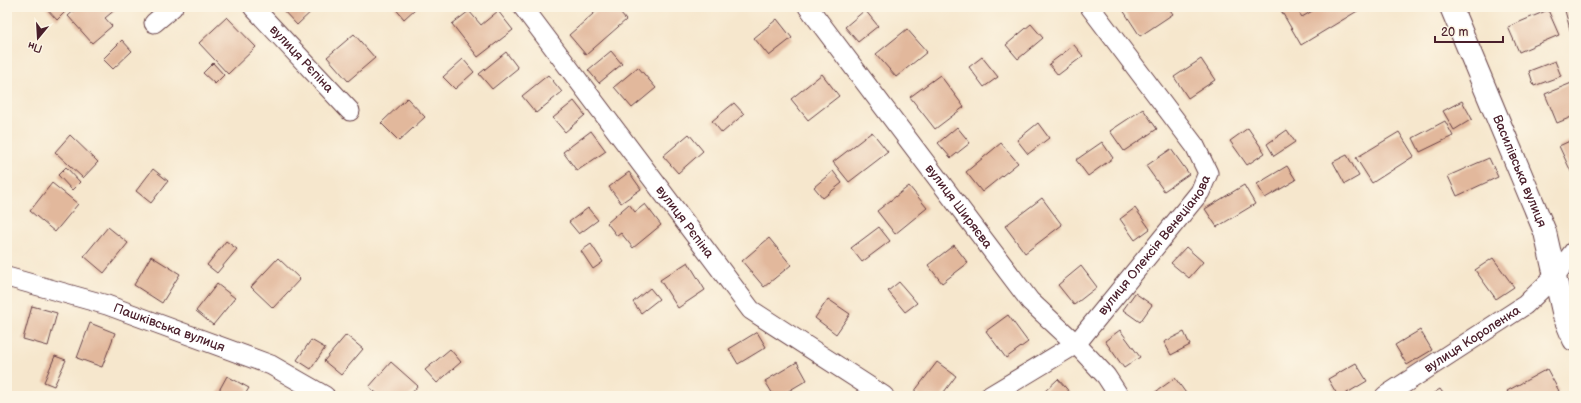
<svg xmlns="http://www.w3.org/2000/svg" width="1581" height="403" font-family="'Balsamiq Sans',sans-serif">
<rect width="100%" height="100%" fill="#fcf5e5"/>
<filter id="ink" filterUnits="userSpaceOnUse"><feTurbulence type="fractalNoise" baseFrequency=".025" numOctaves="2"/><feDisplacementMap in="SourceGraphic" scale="8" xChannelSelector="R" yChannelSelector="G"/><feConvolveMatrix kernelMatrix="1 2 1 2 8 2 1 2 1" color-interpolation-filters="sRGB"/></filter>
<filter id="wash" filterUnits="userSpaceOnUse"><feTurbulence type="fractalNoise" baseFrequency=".012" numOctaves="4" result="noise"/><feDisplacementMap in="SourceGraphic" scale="16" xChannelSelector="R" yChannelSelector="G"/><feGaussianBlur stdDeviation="0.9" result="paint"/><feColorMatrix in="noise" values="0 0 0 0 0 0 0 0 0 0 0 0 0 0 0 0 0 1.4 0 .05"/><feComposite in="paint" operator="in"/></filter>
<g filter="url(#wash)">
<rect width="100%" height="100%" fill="#f6e7cd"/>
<g id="blocks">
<g fill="#e2b89c">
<path d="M45,7h21l2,2 -11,11z"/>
<path d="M78,7h37l1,2 -11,9 7,8 -20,17 -24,-27z"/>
<path d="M280,7h36l-19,18z"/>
<path d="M394,7h20l1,2 -11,10z"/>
<path d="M601,7h14l11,13 -40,35 -17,-20z"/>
<path d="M1121,7h47l5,7 -33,22z"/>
<path d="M1279,7h16l7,10 17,-10h45l-63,38z"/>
<path d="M1564,7h10v25l-3,1z"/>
<path d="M865,10l13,16 -20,16 -13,-15z"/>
<path d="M1548,10l11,25 -40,17 -11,-25z"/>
<path d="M469,11l12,14 17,-14 15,19 -35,27 -26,-33z"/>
<path d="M227,17l29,30 -28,27 -29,-31z"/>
<path d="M777,19l15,19 -23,18 -15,-18z"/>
<path d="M1031,24l12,14 -25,21 -12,-14z"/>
<path d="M907,29l20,23 -31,25 -20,-23z"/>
<path d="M354,34l21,24 -27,23 -21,-24z"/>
<path d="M122,40l10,11 -19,18 -10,-10z"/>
<path d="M1074,45l9,11 -25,19 -9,-11z"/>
<path d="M611,51l11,13 -23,19 -11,-13z"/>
<path d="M506,52l12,16 -26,21 -13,-15z"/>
<path d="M982,57l16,20 -14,10 -15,-20z"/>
<path d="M463,59l11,13 -19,17 -12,-12z"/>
<path d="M1201,59l14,21 -27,18 -14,-21z"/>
<path d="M1555,61l6,15 -27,10 -5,-15z"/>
<path d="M213,63l11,12 -9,9 -12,-11z"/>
<path d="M638,67l18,21 -24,20 -18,-21z"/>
<path d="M822,74l17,22 -31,24 -17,-21z"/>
<path d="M548,75l14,17 -26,21 -14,-17z"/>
<path d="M940,75l24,32 -29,22 -25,-32z"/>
<path d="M1574,82v34l-17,7 -12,-29z"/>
<path d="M407,98l18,19 -26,24 -18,-18z"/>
<path d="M574,101l11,14 -20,17 -12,-14z"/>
<path d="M1462,101l10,18 -18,11 -11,-19z"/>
<path d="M734,103l10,11 -22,19 -10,-12z"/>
<path d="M1143,109l14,20 -33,22 -14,-20z"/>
<path d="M1445,121l8,15 -33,16 -7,-14z"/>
<path d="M1038,123l11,15 -21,16 -11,-14z"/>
<path d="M957,127l13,16 -19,15 -13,-15z"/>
<path d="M1248,128l17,25 -18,12 -17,-24z"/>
<path d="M1287,130l8,12 -21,14 -7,-12z"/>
<path d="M591,131l15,20 -29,20 -14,-19z"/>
<path d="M872,132l16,20 -39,30 -16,-20z"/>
<path d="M1399,132l15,24 -42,27 -16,-25z"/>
<path d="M689,134l14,17 -25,22 -15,-17z"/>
<path d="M70,135l28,27 -15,16 -28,-26z"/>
<path d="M1574,139v39l-15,-32z"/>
<path d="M1102,142l11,16 -25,18 -12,-16z"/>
<path d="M1001,143l17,20 -36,29 -16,-20z"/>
<path d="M1171,149l18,25 -25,17 -18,-25z"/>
<path d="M1347,155l12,21 -14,8 -12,-22z"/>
<path d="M1489,158l9,19 -41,19 -9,-20z"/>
<path d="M1287,166l9,14 -31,18 -8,-14z"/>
<path d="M66,167l14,15 -8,8 -14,-15z"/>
<path d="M153,169l15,12 -17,22 -15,-12z"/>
<path d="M833,171l9,12 -19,15 -9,-11z"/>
<path d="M629,172l12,17 -20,14 -12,-16z"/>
<path d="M52,183l26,21 -23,28 -25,-21z"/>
<path d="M1244,185l11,19 -38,23 -12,-18z"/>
<path d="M909,186l18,22 -32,26 -18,-23z"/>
<path d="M1042,198l20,27 -37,28 -20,-27z"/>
<path d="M629,204l6,8 10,-8 16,21 -28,23 -12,-15 -4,3 -10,-13z"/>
<path d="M588,208l10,12 -19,14 -10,-12z"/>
<path d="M1135,208l15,21 -15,11 -15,-21z"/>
<path d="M108,227l20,16 -24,30 -20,-17z"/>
<path d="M879,227l11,14 -28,21 -11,-14z"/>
<path d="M769,238l22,27 -27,22 -22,-26z"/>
<path d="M226,241l11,8 -20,24 -10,-8z"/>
<path d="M591,244l12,18 -10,7 -12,-18z"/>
<path d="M954,245l14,18 -26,20 -14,-18z"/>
<path d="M1186,247l17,15 -14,16 -18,-15z"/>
<path d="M151,256l29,18 -18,29 -28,-18z"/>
<path d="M278,258l22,21 -27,29 -22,-21z"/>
<path d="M1493,258l21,29 -18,12 -21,-29z"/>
<path d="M688,262l17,28 -27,18 -18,-28z"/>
<path d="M1081,266l16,21 -23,18 -16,-20z"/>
<path d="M899,282l18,21 -12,9 -17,-21z"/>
<path d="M217,284l18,14 -22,27 -17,-14z"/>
<path d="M650,288l9,11 -18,14 -8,-11z"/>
<path d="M1135,293l17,12 -12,17 -17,-12z"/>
<path d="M828,299l22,15 -14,20 -21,-16z"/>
<path d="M32,306l25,7 -9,33 -25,-7z"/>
<path d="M1008,315l20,27 -22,16 -20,-27z"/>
<path d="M90,323l25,10 -13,34 -25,-9z"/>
<path d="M1120,330l20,27 -16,11 -19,-27z"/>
<path d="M1420,330l12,20 -25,15 -12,-20z"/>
<path d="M757,332l9,15 -28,17 -9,-15z"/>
<path d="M1184,332l6,13 -19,10 -7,-13z"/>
<path d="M346,335l17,14 -22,26 -17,-14z"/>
<path d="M311,340l14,8 -14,21 -14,-9z"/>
<path d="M450,349l11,13 -24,21 -12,-13z"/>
<path d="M55,356l11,4 -12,26 -10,-4z"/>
<path d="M391,362l27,24 -9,10h-29l-11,-9z"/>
<path d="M797,362l10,18 -27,16h-6l-9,-15z"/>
<path d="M937,362l19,14 -15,20h-21l-6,-4z"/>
<path d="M1356,363l11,18 -25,15h-4l-10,-17z"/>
<path d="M1547,369l12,22 -8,5h-41l-3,-5z"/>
<path d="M227,376l22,12 -5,8h-28z"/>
<path d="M1175,378l13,18h-38z"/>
<path d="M1058,379l15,17h-26l-3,-4z"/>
<path d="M1440,389l5,7h-16z"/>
</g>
</g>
</g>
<g filter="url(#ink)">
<use href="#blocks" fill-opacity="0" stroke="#643d43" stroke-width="1"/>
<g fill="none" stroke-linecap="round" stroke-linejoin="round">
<defs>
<g id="minor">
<path id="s1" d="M253,7l97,104"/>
<path id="s2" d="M523,7l228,303 133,86"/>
<path id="s3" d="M808,7l222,294 46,43 30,32 13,20"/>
<path d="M154,23l19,-16"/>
<path id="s4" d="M7,277l100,28 164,60 54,31"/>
<path id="s5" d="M990,396l86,-52 124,-152 8,-19 -13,-27 -105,-139"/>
<path id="s6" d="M1385,396l140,-91 29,-28 20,-26"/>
</g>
<g id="tertiary">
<path id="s7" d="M1451,7l94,225 19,84 10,24"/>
</g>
</defs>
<use href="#minor" stroke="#643d43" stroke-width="21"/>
<use href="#tertiary" stroke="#643d43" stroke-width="24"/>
<use href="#minor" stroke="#fff" stroke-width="19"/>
<use href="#tertiary" stroke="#fff" stroke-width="22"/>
</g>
</g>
<g text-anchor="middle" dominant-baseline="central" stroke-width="3" stroke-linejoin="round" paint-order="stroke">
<g font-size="13" fill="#4a1f2b" stroke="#fcf5e5">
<text stroke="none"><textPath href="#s1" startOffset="71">вулиця Рєпіна</textPath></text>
<text stroke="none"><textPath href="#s7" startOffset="178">Василівська вулиця</textPath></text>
<text stroke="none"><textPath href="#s3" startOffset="250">вулиця Ширяєва</textPath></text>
<text stroke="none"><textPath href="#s2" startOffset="269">вулиця Рєпіна</textPath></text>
<text stroke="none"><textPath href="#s5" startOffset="227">вулиця Олексія Венеціанова</textPath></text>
<text stroke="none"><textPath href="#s4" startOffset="170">Пашківська вулиця</textPath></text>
<text stroke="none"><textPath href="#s6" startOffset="104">вулиця Короленка</textPath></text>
</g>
</g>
<rect width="1581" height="403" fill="none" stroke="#fcf5e5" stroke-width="24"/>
<g transform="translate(38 38) rotate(198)" stroke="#fcf5e5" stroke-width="3" paint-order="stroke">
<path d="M0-3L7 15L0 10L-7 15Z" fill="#4a1f2b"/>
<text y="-6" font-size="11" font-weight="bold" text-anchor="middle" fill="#4a1f2b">Пн</text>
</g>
<path d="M1435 36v6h68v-6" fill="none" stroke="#4a1f2b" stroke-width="2"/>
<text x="1441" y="36" font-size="12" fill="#4a1f2b" stroke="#fcf5e5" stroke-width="3" paint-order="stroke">20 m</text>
</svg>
